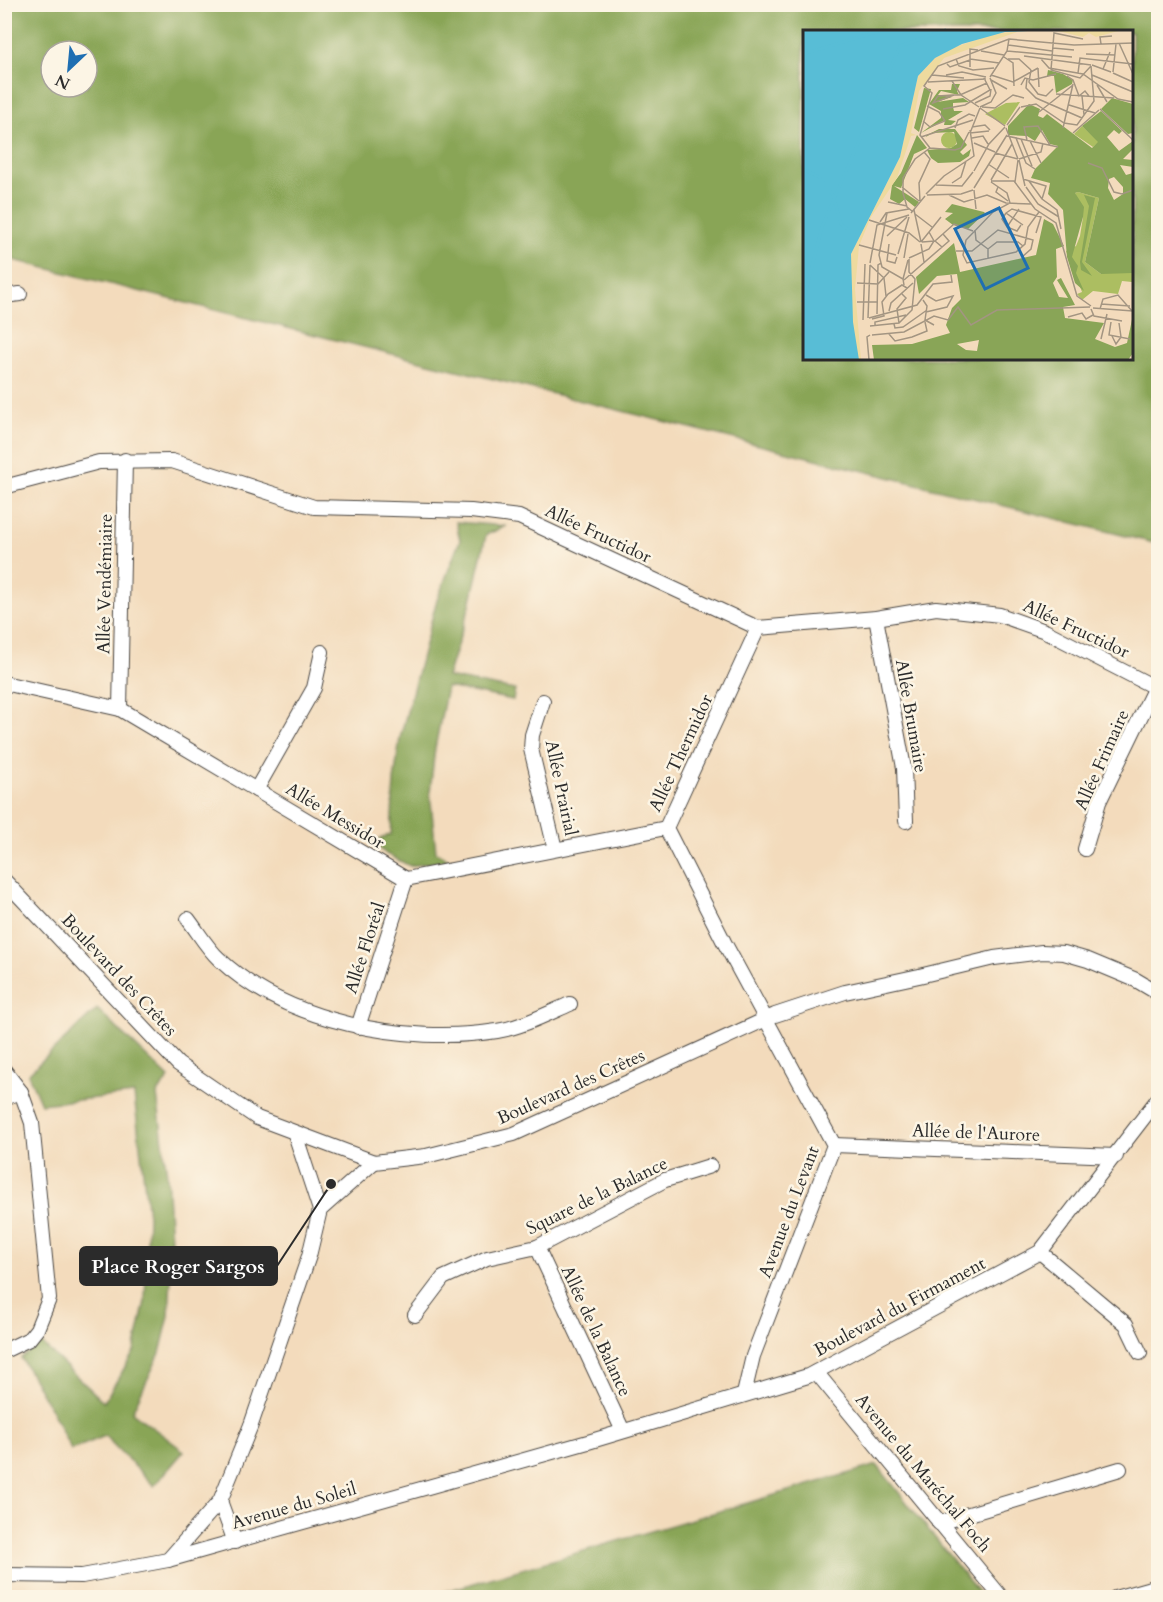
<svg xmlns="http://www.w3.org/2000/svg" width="1163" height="1602" font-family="Cardo,serif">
<rect width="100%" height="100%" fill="#fcf5e5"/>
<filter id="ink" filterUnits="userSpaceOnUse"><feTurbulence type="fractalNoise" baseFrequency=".0167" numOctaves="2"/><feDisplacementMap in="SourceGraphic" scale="12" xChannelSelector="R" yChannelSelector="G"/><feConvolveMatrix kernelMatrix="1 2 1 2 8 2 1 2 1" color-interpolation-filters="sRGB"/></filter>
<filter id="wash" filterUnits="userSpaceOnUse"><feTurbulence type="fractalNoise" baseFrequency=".008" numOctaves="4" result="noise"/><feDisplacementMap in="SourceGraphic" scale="24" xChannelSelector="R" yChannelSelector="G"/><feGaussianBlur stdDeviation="1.35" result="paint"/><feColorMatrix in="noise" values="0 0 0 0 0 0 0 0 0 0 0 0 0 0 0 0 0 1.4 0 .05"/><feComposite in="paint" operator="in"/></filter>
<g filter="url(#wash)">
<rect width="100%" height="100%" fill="#f3dbbc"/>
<g fill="#89a557" stroke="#5a6841" stroke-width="1.5" fill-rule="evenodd">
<path d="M5,4l1153,1v539l-1153,-286zM804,32h328v326h-328zM51,51h36v36h-36z"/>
<path d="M456,522l50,4 -20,9 -16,70 -23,72 68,13 -2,10 -66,-13 -12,61 -5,44 6,60 14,8 -40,6 -24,-12 -13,-12 18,-8 3,-53 6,-43 36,-135 24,-63z"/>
<path d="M97,1009l72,69 -12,16 10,81 5,83 -3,58 -9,37 -28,59 52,39 -30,35 -49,-50 -34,14 -20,-41 -30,-51 20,-15 63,59 30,-50 11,-51 3,-85 -14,-122 -93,10 -13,-30z"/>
<path d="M877,1465l105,132h-552l20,-7z"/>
</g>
</g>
<g filter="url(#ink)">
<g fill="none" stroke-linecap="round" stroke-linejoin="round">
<defs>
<g id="minor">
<path d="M4,296l16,-2"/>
<path d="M4,487l95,-25 73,-1 142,46 157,4 48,6 239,111 118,-10 60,-10 64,7 45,16 113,58"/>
<path d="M876,618l28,150 2,53"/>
<path d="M4,683l116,26 286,170 260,-51"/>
<path d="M543,701l-11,34 -1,14 24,100"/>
<path d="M120,709l5,-249"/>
<path d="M256,790l58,-102 8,-36"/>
<path d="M1085,849l14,-47 56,-115"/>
<path d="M4,880l174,184 79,54 117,44 52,-6 88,-22 261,-119 70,-23 74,-16 75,-18 48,-6 22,1 24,7 48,20 22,13"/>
<path d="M188,919c10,13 19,29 31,40 68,64 188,86 278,72 25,-4 50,-17 73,-27"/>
<path d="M358,1027l48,-148"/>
<path d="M4,1070l17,22 11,31 17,176 -12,30 -8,10 -25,12"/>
<path d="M4,1098l17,-6"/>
<path d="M295,1134l25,76"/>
<path d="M834,1145l282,11"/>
<path d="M537,1247l86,184"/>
<path d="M1040,1252l86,72 14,29"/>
<path d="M415,1315l28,-37 44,-20 50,-11 128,-67 45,-14"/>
<path d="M816,1372l186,226"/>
<path d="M744,1394l9,-38 81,-211 -110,-203 -58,-114 92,-200"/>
<path d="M220,1501l15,41"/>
<path d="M939,1523l181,-54"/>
<path d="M168,1560l52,-59 31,-76 58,-169 11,-46 54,-48"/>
<path d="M4,1575l78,1 86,-16 420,-118 220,-66 232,-124 118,-153"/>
<path d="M1115,1598l43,-12"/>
</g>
</defs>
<use href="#minor" stroke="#494541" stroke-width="16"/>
<use href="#minor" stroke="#fff" stroke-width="14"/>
</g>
</g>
<g text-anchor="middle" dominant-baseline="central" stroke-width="5" stroke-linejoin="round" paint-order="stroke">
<g font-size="18" fill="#2b2b2b" stroke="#fcf5e5">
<text transform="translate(598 534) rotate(25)">Allée Fructidor</text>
<text transform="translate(105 584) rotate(-89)">Allée Vendémiaire</text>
<text transform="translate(1076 629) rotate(25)">Allée Fructidor</text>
<text transform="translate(911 716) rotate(80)">Allée Brumaire</text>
<text transform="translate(681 753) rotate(-65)">Allée Thermidor</text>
<text transform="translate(1102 760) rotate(-66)">Allée Frimaire</text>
<text transform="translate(561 788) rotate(78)">Allée Prairial</text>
<text transform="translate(335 816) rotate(31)">Allée Messidor</text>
<text transform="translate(365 948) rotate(-72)">Allée Floréal</text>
<text transform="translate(119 975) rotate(47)">Boulevard des Crêtes</text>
<text transform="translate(571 1087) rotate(-24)">Boulevard des Crêtes</text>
<text transform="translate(976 1133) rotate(2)">Allée de l'Aurore</text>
<text transform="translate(597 1196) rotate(-26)">Square de la Balance</text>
<text transform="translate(789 1212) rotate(-69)">Avenue du Levant</text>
<text transform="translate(900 1307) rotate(-28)">Boulevard du Firmament</text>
<text transform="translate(596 1331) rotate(65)">Allée de la Balance</text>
<text transform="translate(923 1473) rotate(50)">Avenue du Maréchal Foch</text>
<text transform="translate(294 1506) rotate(-16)">Avenue du Soleil</text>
</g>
</g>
<g transform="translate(803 30)">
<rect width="330" height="330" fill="#f3dbbc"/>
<path d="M217,72l-15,23 -20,-11 21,-11zM279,96l17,16 -6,5 -19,-13zM138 110a8 8 0 1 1 16 0a8 8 0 1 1-16 0ZM275,162l21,6 -14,64 16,12 32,-21v50l-1,-21 -10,-1 -4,13 -25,-3 -11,9 -5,-6 5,-2 -16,-41 10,-5 4,-10 3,-19 -8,-24z" fill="#acbe61"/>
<path d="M245,40l15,4 10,6 -1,4 -16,9 -2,-17h-7zM149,54h8l-3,7 2,4 -18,-4 -3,4 14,2 -15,5 26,-4 6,4 -16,1v4l1,4h9l-15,9 8,1 -5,4h-7l1,-5 -24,13 20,-15v-7l-12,-7 10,-14h12zM121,58l7,1 -12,43 -5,-4zM309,68l21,6v29l-5,1 -27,-25zM226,74l11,5 -2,7 5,2 4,-4 45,34 6,-6 -16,-16 19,-15 21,20 -3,3 -5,-4 -7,7 12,14 14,-10v8l-10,10 10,1v7l-13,-2 6,10 7,-2v100l-32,1 -16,-12 14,-64 -21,-6 -3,1 9,14 -1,10 -11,40 6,9 -2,7 8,18 -9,-8 -8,-26 -4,-47 -15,-16 2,-11 -19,-5 4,-9 23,-23 -8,-2 -8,-14 -7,11 -8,-5 -19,-1v-9zM311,147l9,10v7l-9,6 -6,-12 1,-9zM136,99h16l12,16 -7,7 3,3 8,-6 -2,7 -9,6 -22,1 -7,-5 -4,-8 24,-2 6,-4 -3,-12 -22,1 -6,4 1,-2zM114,105l10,13 -13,6 -13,34 -7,-2 25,16 -4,5 -10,-8 -6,5 -9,-5 2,-14 9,-12zM281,165l11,3 -13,64 10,14 -11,-6 -1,-8 9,-56zM149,174l32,8 1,1 -17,16 -15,-4 -8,-6 8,-6 -8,-1zM241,189l9,5 11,22 -8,3 1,28 -4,6 6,14 9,1 -11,-18 4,-2 14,27 -12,2 2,11 39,5 -9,16 20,8 12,-4 6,-28v38l-5,7h-254l-2,-15 40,-1 38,-11 -4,-8 6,-17 9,-9 -4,-25 -20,2 -18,18 -3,-17 38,-34 6,29 76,-17zM176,310l-2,11 -11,-1 -9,-6z" fill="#89a557" fill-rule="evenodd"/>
<path d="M251,0h68l-26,7 -7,-4 -6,4zM214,2l-73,26 -25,33 -8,42 5,2 -5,1 -14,42 -26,39 -12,29 -4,43 6,71h-4l-6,-38v-68l49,-97 18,-81 17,-18 17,-10 45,-15z" fill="#eeda9e"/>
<path d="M0,0h248l-46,2 -43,12 -27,14 -17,18 -18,81 -49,97 2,68 6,38h-56z" fill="#58bdd6"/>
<path fill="none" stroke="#58bdd6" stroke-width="3" d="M0,24l80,-24M0,139l16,8 14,18 8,29 14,11M0,272l19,-75 78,-181 46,-16"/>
<path fill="none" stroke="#a39582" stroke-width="1.5" d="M280,9l-29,-6 -3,37 29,8 11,-12M316,13l14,31M298,14l-1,-7 12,-1M205,15l44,6M250,18l21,2M178,21l23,4M204,21l65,6M283,24l29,1M221,26l67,9M201,27l9,6 1,23M153,29l3,7 14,4 21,-2M167,29l29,4M205,29h11l12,11M238,29l8,9 34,6 35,25 15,3M144,34l3,3 20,-7M289,35l19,7M167,37v-18l8,1M235,38l1,19M300,39l7,-17M228,40l-2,12 9,12 8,2 7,-7M310,42l3,-28M275,43l2,-15 53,6M310,43l20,9M129,45l32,3M143,45l16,-3 24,5M188,45l22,7 25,-14M289,45l41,17M264,46l6,4 6,16 6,-5 4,5M187,47l17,-26 2,-12M224,48l-1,10 10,10 46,20M188,50l16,9M149,51l9,14 18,12M125,52l58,-3M218,55l4,-7 8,2 23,-6M294,55l10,17M253,64l58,4M151,65l-21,8 5,-7 15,-1h7l27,-12M279,66l2,19M172,73l15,-7 1,-7M266,75l26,8M177,77l11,-5 5,-9 -6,-15M179,77l13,1 18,-13 11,3M218,77l15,-3 28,19 13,2 17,-24 -3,-35M177,78l25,18M140,79l22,-4 25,-15 -6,-12M297,79l33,31M236,82l34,-27M120,91l7,6 15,-6 -6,-9 -12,-6M204,95l13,-18M169,97l13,-2 5,5M152,98l3,-8 11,-6 6,2M203,98l12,31M260,98l10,-44M166,102l-8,16 -6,2 -25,-2 -10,-13 12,-42 -8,-7 14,-20 71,-27 65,6 59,-2M167,103l19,-2M167,103l10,-25M270,103l26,-23M204,106l51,11M118,107l52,-17M169,108l11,-2 5,8M213,108l10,25 9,6M218,109l11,27M224,110l-3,-13 14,-1 12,19M227,111l11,22M171,113l21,9M192,123l23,6M216,129l22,-7 2,-9M216,130l6,26M285,133l14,5 12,24 8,2 11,-4M185,134l21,14M171,141l15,-27 16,-17M220,149l23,7 -4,13M188,150l21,-36M188,151h23l21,28 21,14 21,73 14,10M226,151l13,18 15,11 4,19M188,152l16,11 3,10 -17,9 -27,28 -3,15 4,8 49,-11 9,-8 3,-17 11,-15M212,152l3,-22M149,153l9,-6 5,-16M133,155l26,1 11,-14M99,157l17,14M195,157l-2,5 12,9M223,157l12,17 21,13M171,158l33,-53M171,160l2,19M123,164l18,-18 30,-20 -4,-26M124,165l34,-1 12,-4M146,165l15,7 23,-7 19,8 25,1M117,171l-1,-18 11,-24 -6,-7M85,172l19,4M111,180l7,32M109,181l-5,-4 -4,-14v-15l12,-19 15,-11M84,183l-8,42 3,12 21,12 1,6M108,183l14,-17M203,183l6,-4 29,8 -5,16M203,183l-4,6 5,8 10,4 4,-6M203,183l17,12M112,184l17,13M66,190l40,13 11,9M77,192l6,-9 23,-4M204,197l12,-18M172,200l1,10 12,9v9M84,206l20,-19M132,211l19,-17 19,7M118,212l20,-25M119,212l13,-1 7,6M86,214l-2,17 8,2 2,-6M118,214l3,18M56,215l37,10M185,219l9,-7h21l5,4M153,221h16l26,-21 35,10 -2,9 -9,8M95,224l11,-37M101,228l4,-24M106,228l20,-9 5,-8 -5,-9M67,233l7,-38 32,-10M67,235l14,13 2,18M100,249l5,-19M101,250l45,-39 -6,-7M54,253l21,1 11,-12M123,265l10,6 17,-5 -6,11 -21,5M120,270l4,6 -2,14 9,5M54,272h20M298,274l29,2M290,278l40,3M288,279l3,7 28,5M297,279l3,-10 15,-4 14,16M86,281l2,-8 22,-20M74,284l1,-49 3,-2M265,287l14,-4 4,6 7,-4M65,288l2,-53M66,288l48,-13 16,-21 19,-2 -1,-7M69,289l12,-3 -2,-14 6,-8 14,-9 5,3M60,290l2,-56M308,292l-2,13 21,4M96,293l-2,-14 9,-11 -4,-4M91,294l1,4 8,-1 24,-17M67,296l29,-3 13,-13 3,-31 -6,-7v-13M72,296v-4l31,-7M86,304l6,7 17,-4 15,-6 -2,-9M69,305l32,-3 30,-16 14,4 10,-13 13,18 26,-15 93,-3M309,306l4,8 5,-7 -2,-14M298,309l6,-25M66,330l-2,-23 3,-2"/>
<path fill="#1f6fb2" fill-opacity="0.15" stroke="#1f6fb2" stroke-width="3" d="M196,178l29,60 -43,21 -30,-60z"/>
<rect width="330" height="330" fill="none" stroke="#2b2b2b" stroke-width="3"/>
</g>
<path fill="none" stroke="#2b2b2b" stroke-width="2" d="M331 1184L277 1266"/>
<circle fill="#2b2b2b" stroke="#fcf5e5" stroke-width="2" cx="331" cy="1184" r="6"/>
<rect fill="#2b2b2b" stroke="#2b2b2b" stroke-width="2" x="80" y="1247" width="197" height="38" rx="6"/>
<g font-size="20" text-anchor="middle" font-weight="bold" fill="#fff">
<text x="178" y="1273">Place Roger Sargos</text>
</g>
<rect width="1163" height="1602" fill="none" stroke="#fcf5e5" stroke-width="24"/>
<g transform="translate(69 69) rotate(206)"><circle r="28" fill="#fcf5e5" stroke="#a8a49b" stroke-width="1.5"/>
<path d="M0-4.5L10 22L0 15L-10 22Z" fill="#1f6fb2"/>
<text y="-9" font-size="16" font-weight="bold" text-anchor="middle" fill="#2b2b2b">N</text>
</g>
</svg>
